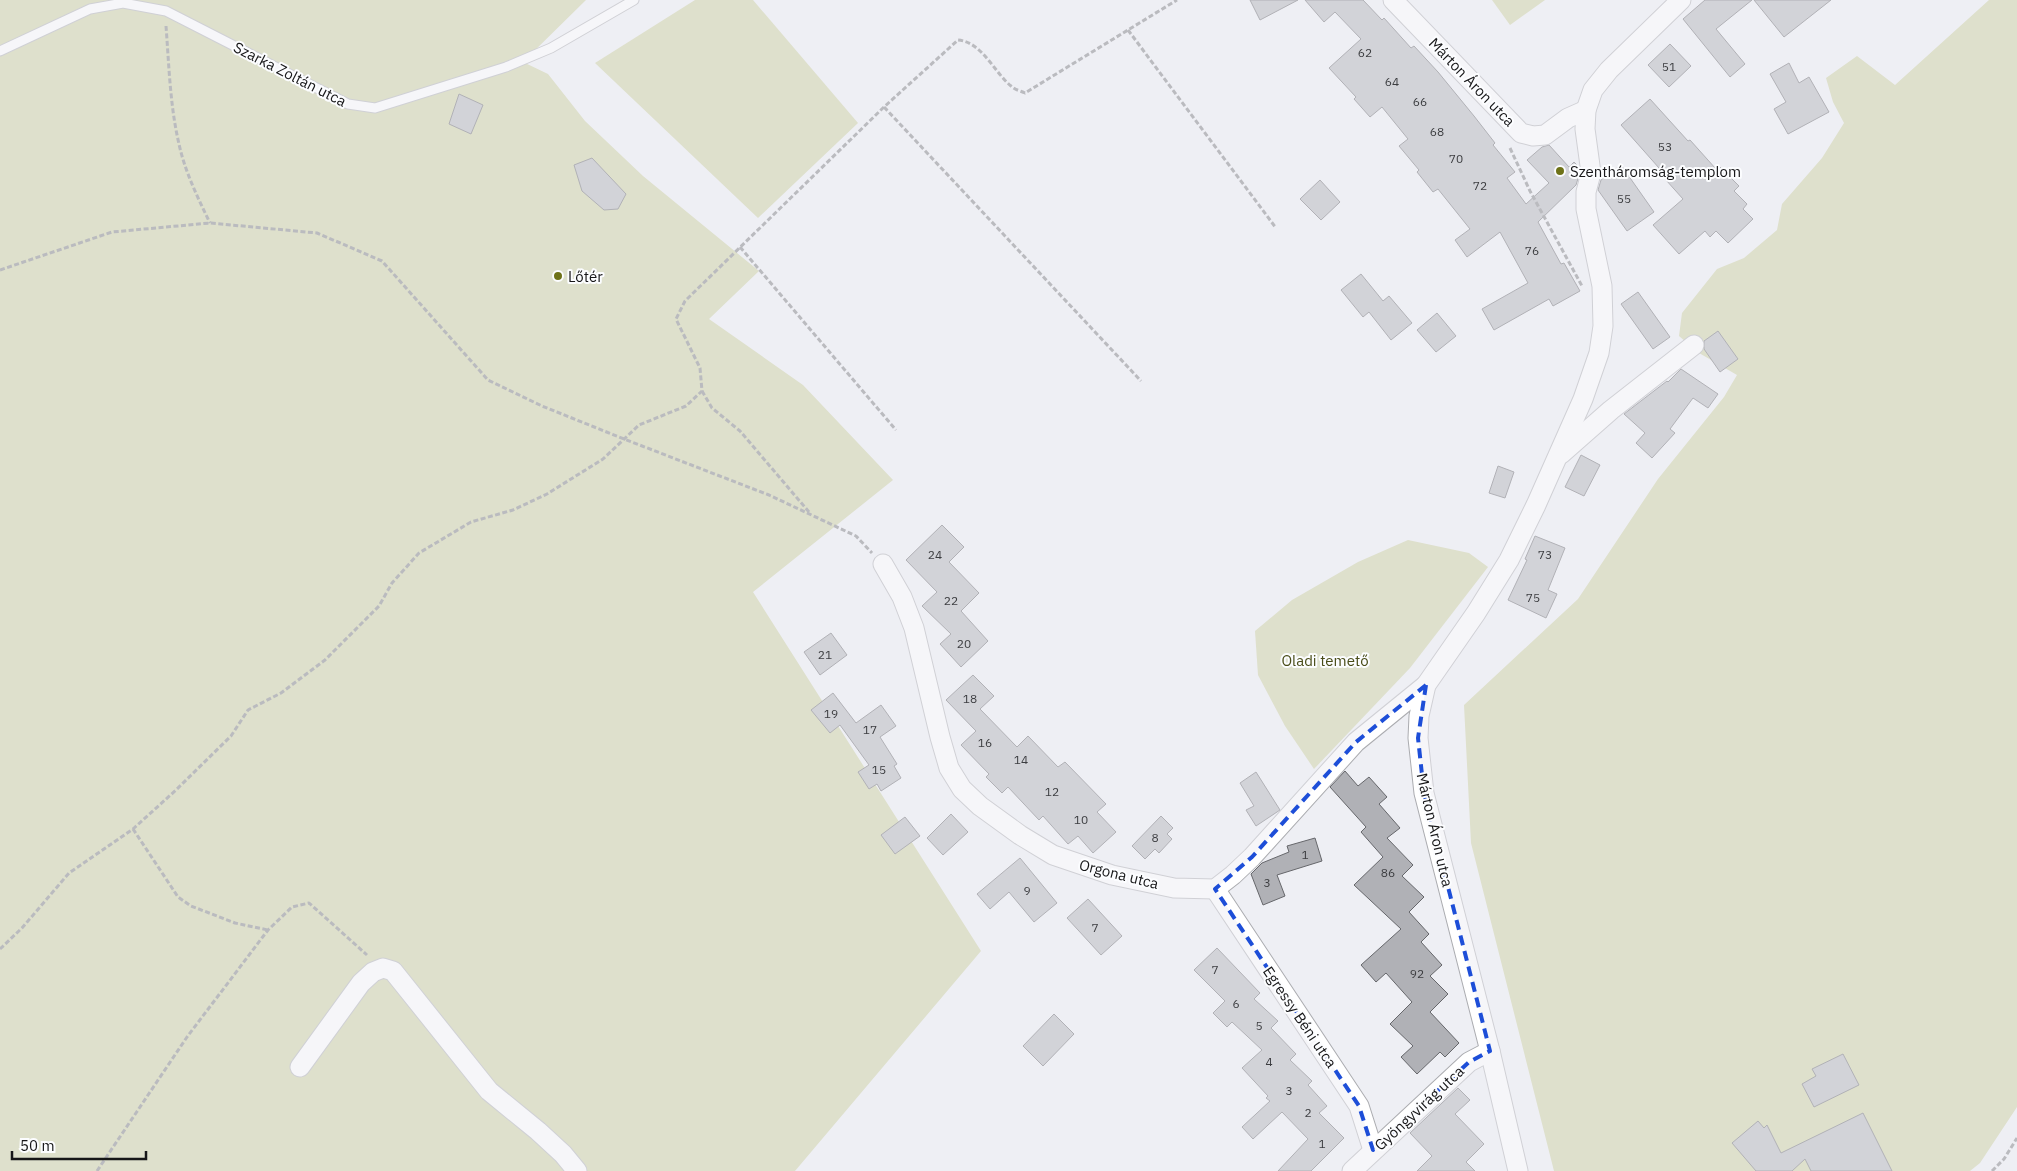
<svg xmlns="http://www.w3.org/2000/svg" width="2017" height="1171" font-family="'IBM Plex Sans',sans-serif">
<rect width="100%" height="100%" fill="#eeeff4"/>
<g fill="#c9ce9b">
<path d="M0,0h586l-63,62 25,12 37,47 58,55 116,95 -50,48 94,66 90,95 -140,112 228,359 -186,220h-795z"/>
<path d="M695,0h58l105,123 -100,95 -163,-155z"/>
<path d="M1492,0h53l-35,25z"/>
<path d="M1989,0h28v1107l-37,56 -10,8h-416l-83,-328 -7,-138 114,-106 80,-120 66,-82 13,-22 -38,-22 -20,-17 3,-23 35,-44 27,-11 33,-28 5,-26 40,-46 22,-35 -11,-21 -7,-24 31,-22 38,29z"/>
<path d="M1408,540l61,13 19,14 -78,101 -96,101 -29,-43 -27,-51 -3,-44 37,-31 66,-38z"/>
</g>
<g fill="#b0b1b6" stroke="#66676b">
<path d="M1250,0h48l-38,20z"/>
<path d="M1305,0h58l19,20 2,-2 27,30 3,-2 24,26 36,44 21,27 -2,2 22,27 -8,6 19,26 23,-21 -22,-23 15,-13 7,-2 20,22 5,-5 5,5 1,5 -4,13 -38,37 23,42 3,-1 16,28 -27,15 -4,-7 -55,31 -12,-21 46,-26 -28,-51 -33,25 -12,-17 15,-11 -32,-40 -5,3 -16,-20 2,-2 -20,-24 9,-7 -26,-32 -12,10 -16,-18 2,-2 -27,-29 32,-29 -26,-27 -11,10z"/>
<path d="M1705,0h47l-36,29 29,35 -15,13 -47,-58z"/>
<path d="M1754,0h77l-47,37z"/>
<path d="M1670,44l21,22 -22,21 -21,-22z"/>
<path d="M1789,63l10,20 10,-6 20,35 -41,22 -14,-25 12,-7 -16,-28z"/>
<path d="M459,94l24,11 -12,29 -22,-10z"/>
<path d="M1650,99l38,42 2,-1 26,29 3,-3 20,20 -5,5 13,13 -4,5 10,10 -25,24 -12,-12 -6,6 -5,-6 -26,23 -26,-29 30,-26 -26,-29 2,-2 -38,-43z"/>
<path d="M592,158l34,36 -8,15 -14,1 -22,-19 -8,-26z"/>
<path d="M1621,165l33,47 -27,19 -29,-41 3,-10z"/>
<path d="M1320,180l20,22 -19,18 -21,-21z"/>
<path d="M1361,274l22,27 6,-5 23,27 -21,17 -22,-28 -6,5 -22,-27z"/>
<path d="M1638,292l32,45 -17,12 -32,-45z"/>
<path d="M1437,313l19,23 -20,16 -19,-22z"/>
<path d="M1718,331l20,28 -18,13 -16,-23v-8z"/>
<path d="M1681,369l37,25 -10,14 -15,-10 -23,31 5,4 -23,25 -16,-15 9,-10 -21,-19 43,-33 1,1z"/>
<path d="M1581,455l19,10 -16,31 -19,-9z"/>
<path d="M1498,466l16,6 -9,26 -16,-5z"/>
<path d="M942,525l22,22 -15,15 30,31 -18,18 27,30 -27,26 -21,-23 11,-10 -29,-28 15,-14 -31,-32z"/>
<path d="M1535,536l30,12 -17,42 9,4 -11,24 -38,-18 19,-40 -2,-1z"/>
<path d="M831,633l16,22 -27,20 -16,-23z"/>
<path d="M973,675l21,21 -14,13 37,38 11,-11 30,31 7,-5 41,42 -9,8 19,20 -23,21 -15,-17 -10,8 -25,-28 -4,4 -31,-33 -6,6 -16,-16 3,-3 -28,-29 15,-14 -30,-31z"/>
<path d="M833,693l23,30 25,-18 15,21 -16,11 17,27 -3,2 7,12 -20,13 -4,-7 -8,5 -11,-17 11,-7 -29,-40 -10,8 -19,-23z"/>
<path d="M1345,771l13,15 11,-9 18,20 -8,7 21,24 -13,10 26,27 -11,11 22,21 -15,15 20,22 -8,8 21,23 -12,11 18,18 -18,18 29,31 -14,14 -5,-5 -23,22 -16,-17 12,-11 -23,-22 22,-22 -26,-29 -10,9 -15,-17 40,-36 -47,-44 29,-28 -22,-25 5,-5 -36,-40z"/>
<path d="M1256,772l24,38 -24,16 -10,-16 8,-4 -14,-23z"/>
<path d="M951,814l17,18 -25,23 -16,-17z"/>
<path d="M1161,816l12,12 -6,6 5,5 -13,14 -4,-4 -10,10 -13,-13z"/>
<path d="M905,817l15,19 -25,18 -14,-19z"/>
<path d="M1315,838l7,23 -45,14 8,21 -22,9 -12,-31 11,-11 27,-11 -2,-6z"/>
<path d="M1020,858l37,45 -23,19 -25,-30 -19,17 -13,-15z"/>
<path d="M1088,899l34,37 -21,19 -34,-37z"/>
<path d="M1217,948l43,45 -6,6 24,22 -7,7 25,26 -6,6 22,21 -4,4 19,21 -8,7 25,25 -33,33h-33l30,-32 -26,-27 -29,27 -11,-12 28,-26 -4,-3 2,-2 -26,-28 20,-18 -30,-28 -5,5 -14,-14 12,-12 -31,-31z"/>
<path d="M1054,1014l20,20 -31,32 -20,-20z"/>
<path d="M1843,1054l16,31 -45,22 -12,-23 14,-8 -4,-7z"/>
<path d="M1458,1088l12,12 -15,14 29,30 -18,18 9,9h-58l15,-15 -22,-23z"/>
<path d="M1863,1113l29,58h-81l-6,-12 -13,12h-36l-24,-28 26,-22 6,7 3,-3 14,28z"/>
</g>
<g fill="none" stroke-linecap="round" stroke-linejoin="round">
<defs>
<path id="service" d="M0,51l90,-42 33,-6 43,8 182,93 27,4 131,-41 45,-19 83,-48"/>
<g id="minor">
<path d="M1393,0l128,133 12,3 12,-1 23,-17 18,-8"/>
<path d="M1561,454l50,-44 83,-65"/>
<path d="M883,564l19,33 12,31 26,109 9,31 13,21 18,17 40,29 33,20 59,20 62,13 41,1 18,-14 19,-18 104,-115 70,-57"/>
<path d="M1215,889l144,217 14,44"/>
<path d="M300,1067l61,-84 12,-11 10,-4 10,3 96,120 49,40 25,23 14,17"/>
<path d="M1352,1171l117,-109 21,-11"/>
<path d="M1518,1171l-28,-120 -66,-258 -6,-55 1,-22 7,-31 50,-72 33,-53 27,-55 47,-106 16,-46 4,-27 -1,-40 -16,-77v-17l5,-19 -6,-44 1,-19 7,-20 16,-20 72,-70"/>
</g>
</defs>
<use href="#service" stroke="#abacb0" stroke-width="11"/>
<use href="#minor" stroke="#abacb0" stroke-width="21"/>
<g stroke="#7b7c7f" stroke-width="3" stroke-dasharray="5 2.5" stroke-linecap="butt">
<path d="M166,26c3,39 4,80 13,118 6,28 19,54 31,79"/>
<path d="M1128,30l148,198"/>
<path d="M884,107l257,274"/>
<path d="M1510,148l20,43 52,95"/>
<path d="M740,247l156,183"/>
<path d="M0,270l112,-38 98,-9 107,10 65,28 106,119 54,26 82,33 145,56 87,41 16,17"/>
<path d="M702,391l10,17 28,23 69,81"/>
<path d="M133,829l45,68 13,9 44,17 33,7"/>
<path d="M0,949l22,-21 47,-55 64,-44 43,-39 55,-54 17,-26 33,-17 44,-33 54,-54 13,-23 27,-30 52,-31 42,-12 34,-16 56,-35 36,-34 47,-19 16,-15 -2,-23 -24,-49 9,-18 199,-194 74,-67c24,2 36,32 53,46 4,4 10,5 14,7l152,-93"/>
<path d="M97,1171l90,-134 81,-107 24,-23 17,-4 58,52"/>
<path d="M1992,1171l12,-12 13,-21"/>
</g>
<use href="#service" stroke="#fff" stroke-width="9"/>
<use href="#minor" stroke="#fff" stroke-width="19"/>
</g>
<path d="M0 0H2017V1171H0ZM1426,685l-8,53 6,55 66,258 -21,11 -96,88 -14,-44 -144,-217 37,-32 104,-115z" fill="#eeeff4" fill-opacity=".55" fill-rule="evenodd"/>
<path fill="none" stroke="#1d4ed8" stroke-width="4" stroke-dasharray="10 6" stroke-linejoin="round" d="M1426,685l-8,53 6,55 66,258 -21,11 -96,88 -14,-44 -144,-217 37,-32 104,-115z"/>
<g fill="#6e7218" stroke="#fcfdff" stroke-width="2">
<circle cx="1560" cy="171" r="5"/>
<circle cx="558" cy="276" r="5"/>
</g>
<g text-anchor="middle" dominant-baseline="central" stroke-width="4" stroke-linejoin="round" paint-order="stroke">
<g font-size="12" fill="#3c3d40">
<text x="1365" y="52">62</text>
<text x="1669" y="66">51</text>
<text x="1392" y="81">64</text>
<text x="1420" y="101">66</text>
<text x="1437" y="131">68</text>
<text x="1665" y="146">53</text>
<text x="1456" y="158">70</text>
<text x="1480" y="185">72</text>
<text x="1624" y="198">55</text>
<text x="1532" y="250">76</text>
<text x="935" y="554">24</text>
<text x="1545" y="554">73</text>
<text x="1533" y="597">75</text>
<text x="951" y="600">22</text>
<text x="964" y="643">20</text>
<text x="825" y="654">21</text>
<text x="970" y="698">18</text>
<text x="831" y="713">19</text>
<text x="870" y="729">17</text>
<text x="985" y="742">16</text>
<text x="1021" y="759">14</text>
<text x="879" y="769">15</text>
<text x="1052" y="791">12</text>
<text x="1081" y="819">10</text>
<text x="1155" y="837">8</text>
<text x="1305" y="854">1</text>
<text x="1388" y="872">86</text>
<text x="1267" y="882">3</text>
<text x="1027" y="890">9</text>
<text x="1095" y="927">7</text>
<text x="1215" y="969">7</text>
<text x="1417" y="973">92</text>
<text x="1236" y="1003">6</text>
<text x="1259" y="1025">5</text>
<text x="1269" y="1061">4</text>
<text x="1289" y="1090">3</text>
<text x="1308" y="1112">2</text>
<text x="1322" y="1143">1</text>
</g>
<g font-size="15" fill="#161618" stroke="#fcfdff">
<text transform="translate(290 74) rotate(27)">Szarka Zoltán utca</text>
<text transform="translate(1472 82) rotate(46)">Márton Áron utca</text>
<text transform="translate(1435 830) rotate(77)">Márton Áron utca</text>
<text transform="translate(1119 874) rotate(14)">Orgona utca</text>
<text transform="translate(1300 1017) rotate(56)">Egressy Béni utca</text>
<text transform="translate(1419 1108) rotate(-43)">Gyöngyvirág utca</text>
</g>
<g font-size="15" fill="#161618" stroke="#fcfdff" text-anchor="start">
<text x="1570" y="171">Szentháromság-templom</text>
<text x="568" y="276">Lőtér</text>
</g>
<g font-size="15" fill="#494c18" stroke="#fcfdff">
<text x="1325" y="660">Oladi temető</text>
</g>
</g>
<path d="M12 1151v8h134v-8" fill="none" stroke="#161618" stroke-width="2.5"/>
<text x="20" y="1151" font-size="15" fill="#161618" stroke="#fcfdff" stroke-width="4" paint-order="stroke">50 m</text>
</svg>
